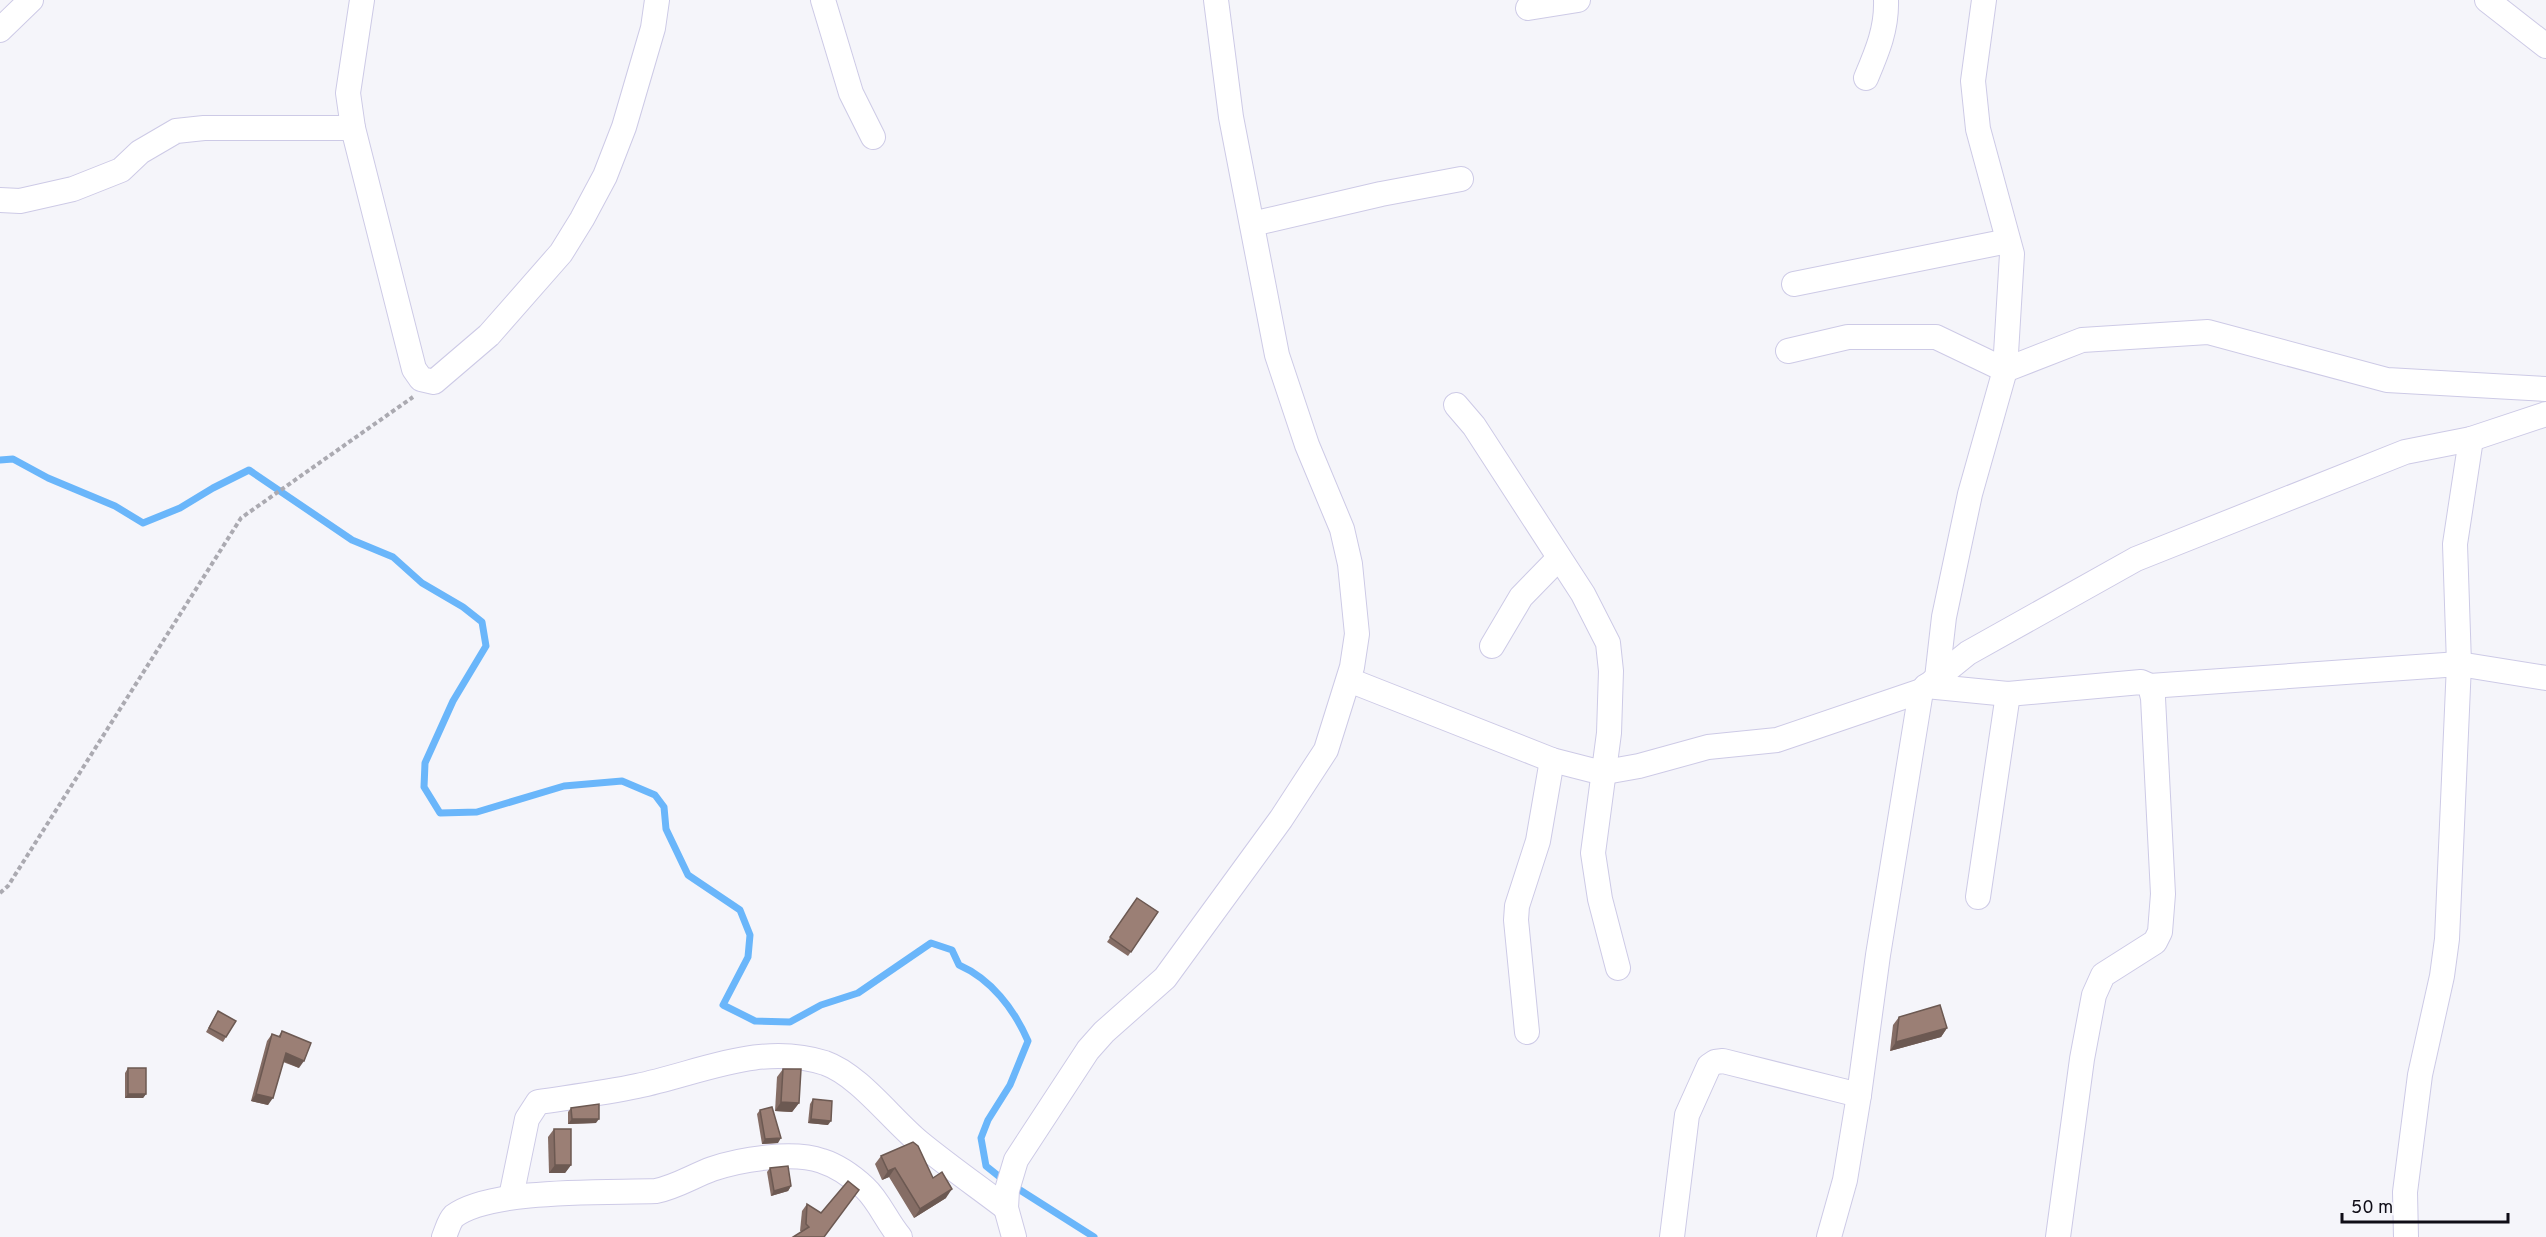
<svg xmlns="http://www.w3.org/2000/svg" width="2546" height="1237" font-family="Overpass,sans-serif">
<rect width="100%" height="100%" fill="#f5f5fa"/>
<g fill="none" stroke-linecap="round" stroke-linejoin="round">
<path stroke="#6ab6fa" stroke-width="7" d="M0,460l13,-1 35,19 67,28 28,17 37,-15 33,-20 36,-18 103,70 41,17 29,26 41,24 19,15 4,24 -33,55 -28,62 -1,24 16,26 37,-1 87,-26 58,-5 33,14 9,12 2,22 22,46 52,35 10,25 -2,22 -25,48 32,16 35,1 31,-17 37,-12 73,-50 21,7 7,15c32,14 55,44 69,76l-18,44 -22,35 -7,18 5,28 15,12 93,59"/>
<defs>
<g id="minor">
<path d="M362,0l-14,93 5,35 61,241 7,10 13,3 55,-47 72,-82 21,-34 23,-43 19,-49 29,-99 4,-28"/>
<path d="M823,0l28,93 22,44"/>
<path d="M2487,0l59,46"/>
<path d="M1528,8l50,-8"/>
<path d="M0,30l31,-30"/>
<path d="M1866,78c11,-26 21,-49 20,-78"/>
<path d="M0,200l20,1 53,-12 48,-19 19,-18 36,-21 28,-3h149"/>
<path d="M1252,224l129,-30 80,-15"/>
<path d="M1794,284l214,-43"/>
<path d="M1788,351l60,-14h88l69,33 77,-30 126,-8 179,48 159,9"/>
<path d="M1456,405l18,21 109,168 25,49 3,28 -2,62 -16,120 7,46 18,69"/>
<path d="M1492,646l29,-49 38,-39"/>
<path d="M1937,678l7,-61 26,-123 35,-124 7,-116 -34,-125 -5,-48 11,-81"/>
<path d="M1349,680l203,80 39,10 20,1 28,-5 69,-19 69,-7 144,-49 47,-38 168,-94 269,-107 66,-13 75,-25"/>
<path d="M1926,686l82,8 133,-12 9,4 3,12 10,196 -3,38 -5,10 -52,33 -9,20 -12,64 -24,178"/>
<path d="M2150,686l309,-22 87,14"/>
<path d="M1978,897l30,-203"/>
<path d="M1527,1032l-11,-112 1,-14 21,-65 14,-81"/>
<path d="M511,1197l16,-78 11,-17c33,-5 67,-9 99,-16 63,-13 123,-44 188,-23 34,12 66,56 94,79 28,23 58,44 87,66"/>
<path d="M444,1237c3,-7 5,-16 10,-21 38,-28 153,-23 202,-25 20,-4 37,-15 56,-22 29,-10 81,-18 110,-8 16,5 31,16 43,27 14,13 22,34 35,49"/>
<path d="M1014,1237l-8,-29 1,-18 9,-30 72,-110 16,-18 61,-54 116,-159 45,-69 26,-83 5,-33 -7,-70 -8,-35 -35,-84 -30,-90 -46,-238 -15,-117"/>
<path d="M1672,1237l15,-122 22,-49 6,-4 8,-1 136,34"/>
<path d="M1829,1237l16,-57 14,-85 19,-140 43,-264"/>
<path d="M2406,1237l-1,-45 15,-117 22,-99 5,-37 12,-275 -4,-120 16,-105"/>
</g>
</defs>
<use href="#minor" stroke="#cdcae6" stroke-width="26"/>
<path stroke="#abaab1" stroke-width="4" stroke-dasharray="4.5 3" stroke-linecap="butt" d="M0,893l8,-7 233,-368 172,-121"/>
<use href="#minor" stroke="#fff" stroke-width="24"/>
</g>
<g fill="#856d65">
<path d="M1137,898l21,14 -30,44 -21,-14z"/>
<path d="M218,1011l8,26 -3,5 -17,-10z"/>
<path d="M1899,1017l48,11 -6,9 -51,14 3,-26z"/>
<path d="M282,1031l17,37 -16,-6 -15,43 -17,-4 16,-60 5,-7 6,3z"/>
<path d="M128,1068l18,26 -3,4h-18v-25z"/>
<path d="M783,1069l16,34 -7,9 -17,-1 2,-34z"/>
<path d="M813,1099l15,26 -20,-2 2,-19z"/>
<path d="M571,1108l25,15 -28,1v-12z"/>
<path d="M760,1110l18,33 -16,1 -5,-30z"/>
<path d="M554,1129l17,36 -6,8h-16l-1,-36z"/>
<path d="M881,1156l52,22 13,20 -32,20 -25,-41 -7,3 -7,-16z"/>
<path d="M770,1168l21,18 -3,5 -17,5 -4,-24z"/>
<path d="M807,1204l18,33 -25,-6 2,-20z"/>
</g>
<g fill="#6c5952">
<path d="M1947,1028l-6,9 -51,14 6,-9z"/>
<path d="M286,1053l18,8 -5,7 -18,-8z"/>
<path d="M128,1094h18l-3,4h-18z"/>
<path d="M256,1094l17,4 -5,7 -17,-4z"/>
<path d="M781,1102l18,1 -7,9 -17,-1z"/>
<path d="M572,1119h27l-3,4 -28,1z"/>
<path d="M811,1119l20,2 -3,4 -20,-2z"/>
<path d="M781,1138l-3,5 -16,1 3,-5z"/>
<path d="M555,1165h16l-6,8h-16z"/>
<path d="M895,1168l-6,9 -7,3 6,-9z"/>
<path d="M791,1186l-3,5 -17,5 3,-5z"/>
<path d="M952,1189l-6,9 -32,20 6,-9z"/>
</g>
<g fill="#9b7f75" stroke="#6c5952" stroke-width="1.5">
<path d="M1137,898l21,14 -27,40 -21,-15z"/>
<path d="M1940,1005l7,23 -51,14 3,-25z"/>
<path d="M218,1011l18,10 -10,16 -17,-9z"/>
<path d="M282,1031l29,12 -7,18 -18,-8 -13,45 -17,-4 16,-60 8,3z"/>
<rect x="128" y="1068" width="18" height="26"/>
<path d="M783,1069h18l-2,34 -18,-1z"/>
<path d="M813,1099l19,2 -1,20 -20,-2z"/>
<path d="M599,1104v15h-27l-1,-11z"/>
<path d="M772,1107l9,31 -16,1 -5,-29z"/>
<path d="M554,1129h17v36h-16z"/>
<path d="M913,1142l5,4 15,32 9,-6 10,17 -32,20 -25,-41 -7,3 -7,-15z"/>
<path d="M788,1166l3,20 -17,5 -4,-23z"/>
<path d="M848,1181l11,9 -35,47h-31l16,-10 -3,-3 1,-20 14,9z"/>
</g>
<path d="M2342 1213v9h166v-9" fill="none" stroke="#0f0d17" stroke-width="3"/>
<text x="2351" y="1213" font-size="18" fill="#0f0d17" stroke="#f5f5fa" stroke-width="4.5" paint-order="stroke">50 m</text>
</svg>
